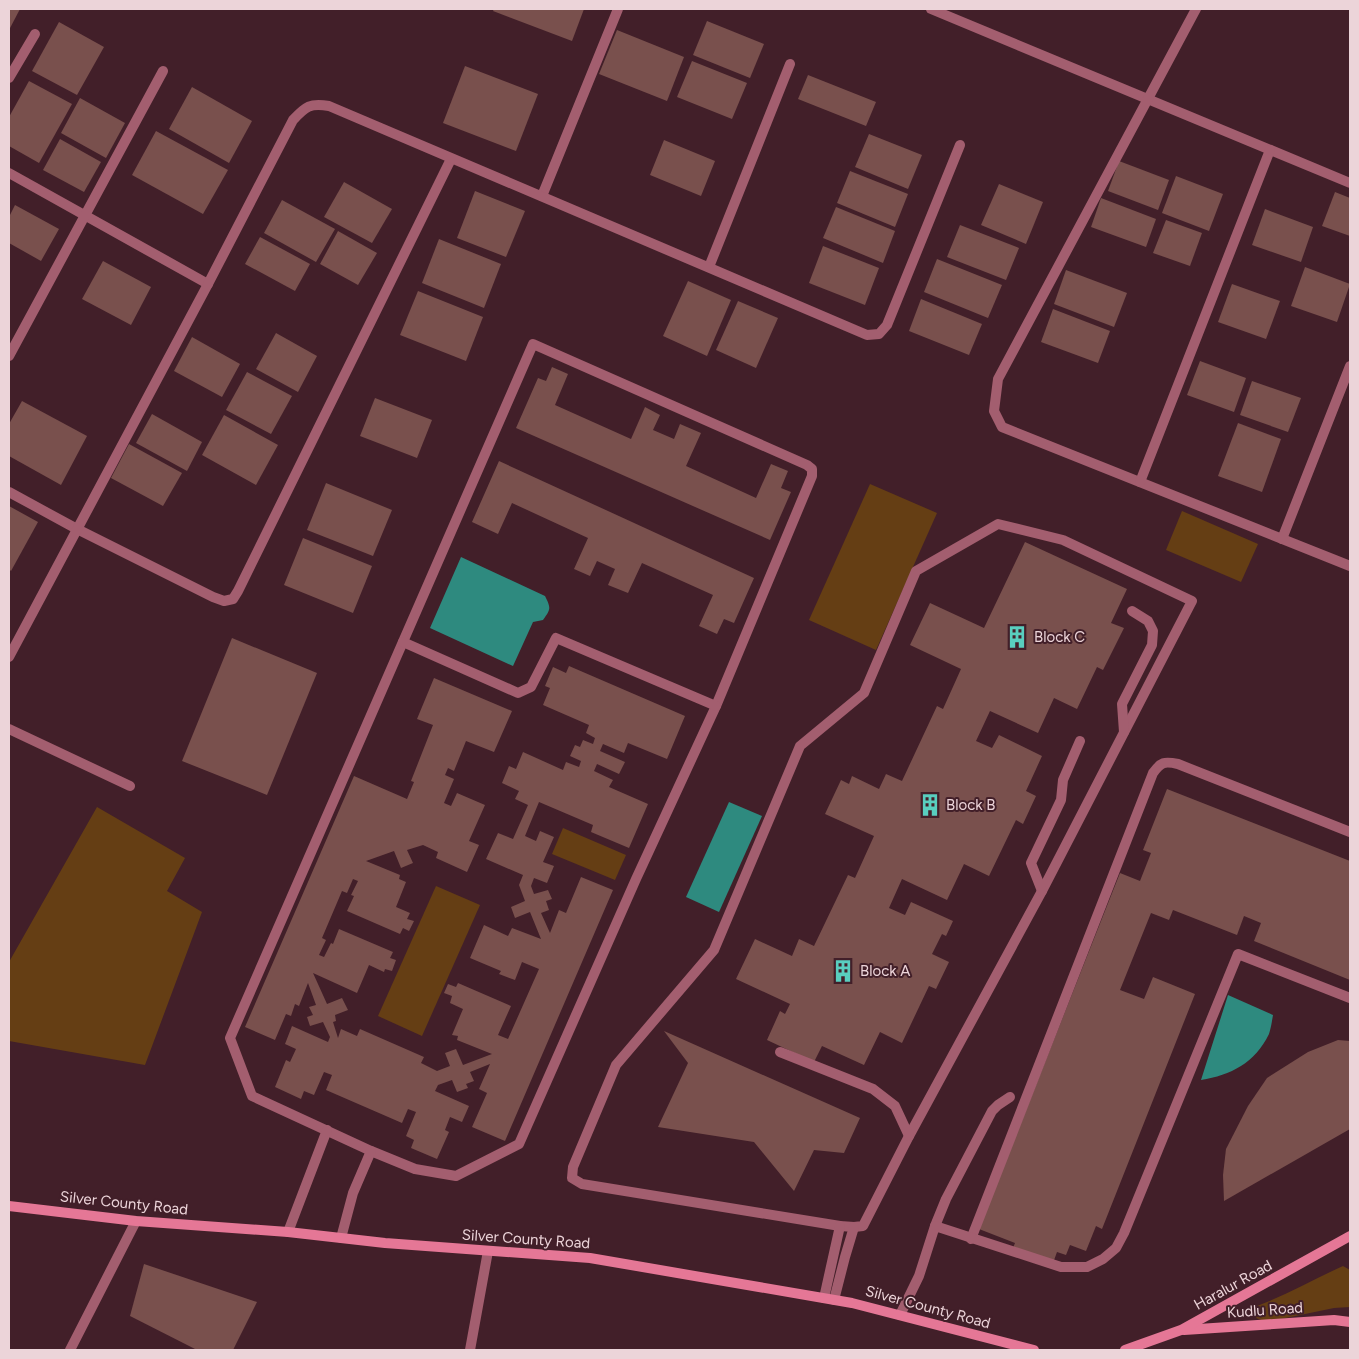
<svg xmlns="http://www.w3.org/2000/svg" width="1359" height="1359" font-family="Figtree,sans-serif">
<rect width="100%" height="100%" fill="#421f29"/>
<g fill="#653e14">
<path d="M870,484l67,29 -61,137 -67,-30z"/>
<path d="M1182,511l76,33 -17,38 -75,-32z"/>
<path d="M97,807l88,51 -18,33 35,21 -57,153 -136,-24v-79z"/>
<path d="M563,828l63,27 -11,25 -63,-26z"/>
<path d="M436,886l44,19 -58,131 -44,-20z"/>
<path d="M1343,1266l7,4v37l-16,1 -68,14 -10,-4 1,-12c30,-11 57,-27 86,-40z"/>
</g>
<g fill="#2e8a7f">
<path d="M461,557l84,39c6,12 6,13 -2,24l-10,2 -20,44 -83,-38z"/>
<path d="M729,802l33,14 -43,96 -33,-15z"/>
<path d="M1228,995l45,20c-1,6 -2,13 -4,19 -14,29 -38,41 -68,46z"/>
</g>
<g fill="#79504d">
<path d="M9,9h11l-11,21z"/>
<path d="M494,9h90l-12,32 -79,-30z"/>
<path d="M707,21l57,23 -14,34 -57,-23z"/>
<path d="M59,22l45,25 -27,48 -45,-24z"/>
<path d="M617,30l67,27 -17,44 -68,-27z"/>
<path d="M692,61l55,22 -15,36 -55,-22z"/>
<path d="M465,66l73,28 -22,57 -73,-28z"/>
<path d="M808,75l68,27 -10,24 -68,-27z"/>
<path d="M29,81l43,23 -33,59 -30,-17v-29z"/>
<path d="M192,87l60,34 -23,42 -60,-34z"/>
<path d="M80,98l45,25 -19,35 -45,-25z"/>
<path d="M156,131l72,39 -25,44 -71,-39z"/>
<path d="M869,134l53,21 -14,34 -53,-22z"/>
<path d="M60,139l41,23 -17,30 -41,-22z"/>
<path d="M664,140l51,21 -14,35 -51,-21z"/>
<path d="M1119,161l50,19 -11,30 -50,-19z"/>
<path d="M850,171l58,23 -13,33 -58,-24z"/>
<path d="M1176,176l47,18 -14,37 -47,-18z"/>
<path d="M344,182l48,27 -20,34 -48,-26z"/>
<path d="M999,184l44,18 -17,42 -45,-19z"/>
<path d="M475,191l50,20 -19,46 -49,-19z"/>
<path d="M1335,192l15,6v38l-28,-10z"/>
<path d="M1101,198l55,21 -10,28 -55,-20z"/>
<path d="M282,200l53,29 -19,33 -52,-29z"/>
<path d="M15,205l44,24 -18,32 -32,-18v-26z"/>
<path d="M836,207l59,24 -12,32 -60,-25z"/>
<path d="M1265,209l48,18 -12,35 -49,-17z"/>
<path d="M1166,220l36,13 -12,33 -37,-13z"/>
<path d="M960,225l59,23 -13,32 -59,-23z"/>
<path d="M338,231l39,22 -19,32 -38,-21z"/>
<path d="M260,237l50,27 -15,27 -50,-27z"/>
<path d="M439,239l62,25 -17,44 -62,-25z"/>
<path d="M823,246l56,22 -14,37 -56,-22z"/>
<path d="M937,259l65,26 -14,33 -64,-26z"/>
<path d="M103,261l48,26 -20,38 -49,-26z"/>
<path d="M1305,267l45,17 -13,38 -46,-16z"/>
<path d="M1066,270l61,23 -13,34 -60,-23z"/>
<path d="M688,281l43,19 -24,56 -44,-20z"/>
<path d="M1232,284l48,17 -14,38 -48,-17z"/>
<path d="M418,291l65,26 -17,44 -66,-26z"/>
<path d="M921,299l61,25 -13,31 -60,-24z"/>
<path d="M738,301l40,17 -22,50 -40,-18z"/>
<path d="M1053,309l57,22 -12,32 -57,-21z"/>
<path d="M276,333l41,23 -19,36 -42,-23z"/>
<path d="M192,337l48,27 -18,33 -48,-26z"/>
<path d="M1200,361l46,17 -12,34 -47,-17z"/>
<path d="M552,367l16,7 -13,31 76,34 14,-32 15,8 -7,15 21,9 6,-15 21,9 -15,33 70,32 15,-34 17,7 -7,17 10,4 -21,48 -254,-112 22,-50 8,3z"/>
<path d="M247,372l45,24 -21,38 -45,-24z"/>
<path d="M1252,381l49,17 -13,34 -48,-17z"/>
<path d="M375,398l57,22 -15,38 -57,-22z"/>
<path d="M22,401l65,35 -26,49 -52,-29v-32z"/>
<path d="M152,414l50,28 -15,29 -51,-28z"/>
<path d="M224,415l54,30 -22,40 -54,-30z"/>
<path d="M1238,423l43,16 -19,53 -44,-16z"/>
<path d="M129,444l53,29 -19,33 -52,-28z"/>
<path d="M499,461l255,117 -20,45 -10,-4 -7,15 -18,-8 14,-31 -71,-32 -14,30 -20,-8 7,-16 -18,-8 -7,15 -16,-7 14,-31 -76,-35 -14,31 -26,-12z"/>
<path d="M326,483l66,27 -19,46 -66,-26z"/>
<path d="M9,506l29,16 -27,49 -2,-2z"/>
<path d="M303,538l69,28 -19,47 -69,-28z"/>
<path d="M1025,542l102,47 -16,34 13,5 -21,42 -6,-3 -20,42 -23,-11 -16,35 -48,-22 -14,30 16,7 7,-13 43,21 -16,35 10,5 -13,28 -7,-4 -27,56 -25,-12 -17,36 -45,-21 -13,29 16,7 6,-13 42,19 -7,15 -4,-2 -10,20 17,8 -13,27 -7,-3 -27,57 -22,-11 -16,33 -42,-19 -8,16 -47,-22 13,-29 5,3 5,-10 -54,-25 19,-40 37,17 7,-17 15,7 34,-71 7,3 19,-42 -49,-22 16,-34 8,4 3,-8 27,13 7,-15 16,7 35,-75 6,3 18,-40 -51,-24 20,-42 54,25z"/>
<path d="M232,638l85,35 -50,122 -85,-34z"/>
<path d="M569,666l116,50 -18,43 -39,-16 -4,10 -21,-9 -3,7 25,11 -6,12 -22,-10 -3,7 19,9 -4,7 39,17 -19,44 -38,-16 2,-7 -54,-23 -14,34 11,5 4,-10 14,6 -11,25 11,4 -7,17 -13,-5 -3,8 3,8 14,-4 4,9 -6,2 3,9 -8,3 9,20 9,-23 7,3 15,-36 32,13 -108,251 -33,-14 15,-34 -8,-4 11,-25 -20,8 4,9 -8,3 2,4 -11,4 -5,-12 -14,5 -3,6 34,15 -7,16 -12,-5 -5,13 4,2 -12,27 -26,-11 3,-8 -8,-4 10,-24 -8,-3 -6,14 -76,-33 6,-15 -8,-3 -10,23 -10,-4 -3,8 -26,-12 11,-27 4,2 6,-13 -11,-5 7,-18 36,16 2,-5 -7,-15 -13,4 -3,-9 6,-2 -4,-8 7,-2 -8,-22 -9,23 -4,-2 -4,12 -5,-2 -11,26 -30,-13 109,-251 53,23 7,-17 -3,-1 22,-56 -16,-6 17,-41 78,33 -18,41 -28,-11 -12,30 -6,-3 -3,7 9,4 -10,24 7,3 6,-13 28,12 -16,36 10,4 -12,27 -31,-14 2,-6 -15,-7 -16,5 6,13 -12,5 -7,-17 -28,10 34,14 -1,4 7,3 -10,25 14,6 -3,6 7,2 -5,10 -6,-3 -3,6 -53,-23 7,-15 -3,-1 7,-14 -5,-2 -6,14 -5,-2 -20,47 4,2 -7,15 5,2 7,-14 2,1 6,-15 54,23 -3,6 6,2 -4,11 -7,-2 -1,3 -15,-7 -12,28 -44,-20 14,31 15,-6 6,12 -13,5 1,6 -3,1 5,16 3,-9 16,7 3,-7 64,28 -3,6 16,8 13,-5 -5,-13 11,-4 7,16 29,-11 -35,-14 1,-4 -6,-1 11,-26 -13,-6 2,-7 -8,-3 4,-9 8,3 2,-4 53,23 -13,29 10,4 31,-70 -17,-7 -7,18 -16,-6 2,-3 -31,-13 14,-33 24,11 4,-8 29,11 -11,-27 -15,6 -4,-11 14,-6 -6,-16 4,-10 -37,-16 12,-26 15,6 15,-34 -13,-6 4,-8 -17,-8 7,-17 7,3 7,-17 40,18 3,-8 13,5 2,-6 -11,-5 5,-11 5,2 3,-7 10,4 2,-6 -9,-5 3,-8 -46,-20 7,-17 -5,-2 8,-19 13,6z"/>
<path d="M1167,789l183,72v119l-96,-39 7,-18 -17,-7 -7,19 -64,-25 -4,10 -18,-7 -31,77 24,9 9,-22 42,17 -93,235 -6,-3 -10,25 -16,-6 -4,10 -9,-3 -4,11 -40,-15 2,-5 -36,-14 141,-356 20,8 11,-28 -8,-3z"/>
<path d="M664,1031l196,87 -16,35 -30,-3 -20,41 -40,-49 -96,-15 30,-64z"/>
<path d="M1338,1040l12,1v88l-126,72 -1,-26 3,-26 22,-43 19,-28 41,-26z"/>
<path d="M144,1264l113,38 -24,48h-36l-67,-34z"/>
</g>
<g fill="none" stroke-linecap="round" stroke-linejoin="round">
<g stroke="#a35e6f" stroke-width="10">
<path d="M533,344l274,121 5,4v7l-96,230 -80,173 -117,265 -63,32 -41,-7 -44,-18 -119,-55 -22,-58z"/>
<path d="M998,524l65,16 129,61 -150,290 -133,245 -46,90 -9,1 -14,-1 -258,-42 -10,-6 1,-11 43,-102 98,-115 86,-204 64,-53 52,-122z"/>
<path d="M403,642l115,51 13,-6 25,-49 160,68"/>
<path d="M1124,732l-2,-28 30,-59 1,-14 -5,-10 -16,-10"/>
<path d="M1042,891l-11,-28 30,-63 2,-20 17,-39"/>
<path d="M780,1052l93,37 22,17 14,30"/>
<path d="M935,1226l11,-27 46,-88 6,-6 12,-8"/>
<path d="M288,1232l39,-102"/>
<path d="M341,1238l12,-45 18,-42"/>
<path d="M971,1239l182,-466c8,-11 11,-12 25,-9l172,68"/>
<path d="M824,1298l16,-72"/>
<path d="M834,1300l11,-43 9,-30"/>
<path d="M900,1315l19,-39 16,-50 126,41h26l16,-8 13,-11 8,-15 114,-279 112,44"/>
</g>
<g stroke="#a35e6f" stroke-width="10">
<path d="M931,9l419,174"/>
<path d="M1196,9l-198,370 -4,32 8,16 348,139"/>
<path d="M9,78l26,-44"/>
<path d="M9,173l199,111"/>
<path d="M542,196l76,-187"/>
<path d="M709,267l81,-203"/>
<path d="M9,356l154,-285"/>
<path d="M1140,482l130,-332"/>
<path d="M9,492l68,37 136,68 11,4 9,-2 5,-8 213,-432"/>
<path d="M1282,539l68,-173"/>
<path d="M9,657l199,-373 85,-164c13,-14 17,-17 36,-14 179,78 359,152 538,229l12,-1 8,-9 73,-180"/>
<path d="M9,729l121,57"/>
<path d="M70,1350l66,-129"/>
<path d="M470,1350l18,-99"/>
</g>
<g stroke="#e57796" stroke-width="10">
<path d="M9,1206l127,15 152,11 97,11 205,15 262,45 182,47"/>
<path d="M1184,1330l150,-10 16,2"/>
<path d="M1125,1350l56,-20 169,-94"/>
</g>
</g>
<defs>
<symbol id="building-bare" viewBox="-9 -9 18 18"><path d="M-4-6H4V6H1V3H-1V6H-4ZM-2.5-4.3h1.7v1.8h-1.7ZM.8-4.3h1.7v1.8H.8ZM-2.5-1h1.7V.8h-1.7ZM.8-1h1.7V.8H.8Z" fill="#59cebf" stroke="#421f29" stroke-width="2.5" paint-order="stroke"/></symbol>
</defs>
<g fill-rule="evenodd">
<use href="#building-bare" x="1001" y="621" width="32" height="32"/>
<use href="#building-bare" x="914" y="789" width="32" height="32"/>
<use href="#building-bare" x="827" y="955" width="32" height="32"/>
</g>
<g text-anchor="middle" dominant-baseline="central" stroke-width="4" stroke-linejoin="round" paint-order="stroke">
<g font-size="15" fill="#ecd4d9" stroke="#421f29" text-anchor="start">
<text x="1034" y="637">Block C</text>
<text x="946" y="805">Block B</text>
<text x="860" y="971">Block A</text>
</g>
<g font-size="15" fill="#ecd4d9" stroke="#421f29">
<text transform="translate(124 1203) rotate(6)">Silver County Road</text>
<text transform="translate(526 1239) rotate(4)">Silver County Road</text>
<text transform="translate(1233 1285) rotate(-29)">Haralur Road</text>
<text transform="translate(928 1307) rotate(15)">Silver County Road</text>
<text transform="translate(1265 1310) rotate(-4)">Kudlu Road</text>
</g>
</g>
<rect width="1359" height="1359" fill="none" stroke="#ecd4d9" stroke-width="20"/>
</svg>
